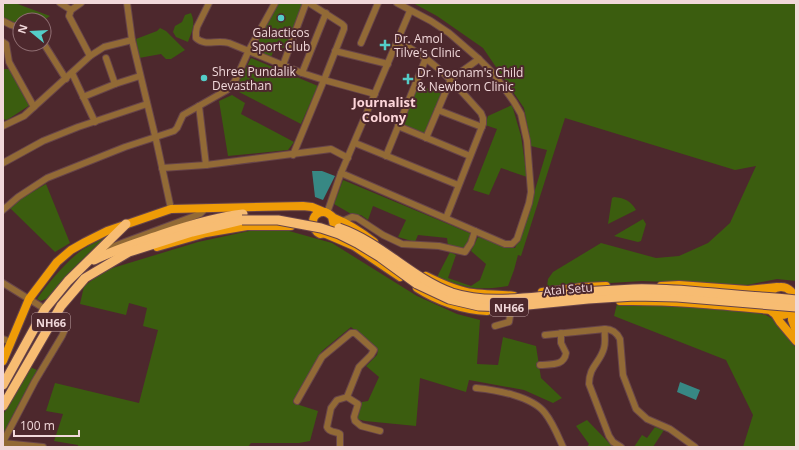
<svg xmlns="http://www.w3.org/2000/svg" width="799" height="450" font-family="'Open Sans',sans-serif">
<rect width="100%" height="100%" fill="#4d282d"/>
<g fill="#3b5d0f">
<path d="M3,3h12l35,13 -6,4h-24v6l-17,-9z"/>
<path d="M278,3h25l-17,46 -10,-4 -5,12 -17,-8z"/>
<path d="M413,3h383v278l-19,-2 -30,6 -105,-4 -95,6 1,-8 5,-7 48,-29 55,15 23,-2 29,-13 22,-20 26,-57 -21,4 -170,-52 -44,138 -3,-1 -4,15 -6,16c-30,5 -43,2 -71,-9l13,-25 6,3 -8,23 23,8 9,-6 6,-16 -15,-13 7,-14 33,11h4l7,-15 25,-83 -16,-4 -7,-38 -41,-60 -46,-32z"/>
<path d="M191,13c5,11 1,18 -3,29l-12,-5 -3,-5 2,-6 7,-4 3,-7z"/>
<path d="M160,28l6,3 19,19 -14,9h-5l-5,-5 -22,4 -3,-19 21,-8z"/>
<path d="M251,58l67,28 -17,38 -66,-34z"/>
<path d="M3,69h8l19,36 -23,15 -4,-1z"/>
<path d="M418,85l24,9 -17,40 -23,-10z"/>
<path d="M232,95l13,8 -4,11 53,28 -6,8 -60,6 -9,-55z"/>
<path d="M512,105l9,31 6,41 -26,-9 -12,27 -16,-5 24,-61 -12,-4 3,-9z"/>
<path d="M343,180l129,54 -4,10 -4,5 -16,-3 -1,-8 -29,-3 -3,7 -17,-5 8,-17 -33,-14 -5,14 -7,-5h-8l-19,-11z"/>
<path d="M46,184l24,59 -15,9 -45,-44 8,-8z"/>
<path d="M614,197c10,1 16,3 22,13l-28,14 4,-26z"/>
<path d="M643,219l3,5 -5,17 -3,1 -24,-6z"/>
<path d="M249,231h40l43,12 85,53 40,18 23,6 -3,44 21,1 5,-28 33,9 5,32 21,20 -9,5 -29,-13 -55,-10 -3,12 -46,-14 -4,48 -51,-5 -8,-2 5,-17 6,-1 11,-24 -13,-11 11,-11 1,-5 -27,-23 -29,24 -29,52 25,8 -8,30 -11,2h-48l-3,4h-170v-2l-24,-4 9,-27 -17,-3 9,-28 84,20 19,-73 -15,-4 4,-18 -18,-5 -3,12 -46,-11 4,-18 22,-16 92,-28z"/>
<path d="M111,235l-63,63 -7,3 -4,-2c11,-16 32,-41 48,-51 8,-5 17,-9 26,-13z"/>
<path d="M617,304l92,4 47,5 10,2 7,4 23,29v99h-53l10,-32 -27,-55 -112,-44z"/>
<path d="M30,367l7,3 -34,64v-19z"/>
<path d="M587,420l26,27h-26l2,-3 -13,-18z"/>
<path d="M655,427l9,3 -11,17h-19l8,-12 5,3z"/>
</g>
<g fill="#378884">
<path d="M312,171h10l13,5 -12,24 -8,-3z"/>
<path d="M680,382l20,8 -4,10 -19,-8z"/>
</g>
<g fill="none" stroke-linecap="round" stroke-linejoin="round">
<defs>
<g id="minor">
<path d="M60,3l11,7"/>
<path d="M81,3l-10,7 -2,6 21,40"/>
<path d="M127,3l5,37 25,104 14,65"/>
<path d="M209,3l-12,24 -1,5v6c10,9 20,1 33,5l73,30"/>
<path d="M309,3l33,21 2,2v3l-20,51 -22,-7 24,-60"/>
<path d="M3,21l8,4 9,3"/>
<path d="M397,41c38,19 56,41 84,72l2,5v6l-37,94"/>
<path d="M3,42l3,2 3,18 25,45"/>
<path d="M361,43l17,-40"/>
<path d="M44,44l22,35"/>
<path d="M335,51l53,13"/>
<path d="M106,58l9,26"/>
<path d="M283,65l23,-62"/>
<path d="M72,73l23,49"/>
<path d="M83,97l32,-13 25,-8"/>
<path d="M438,110l44,17"/>
<path d="M3,126l21,-10 66,-60 14,-9 28,-7"/>
<path d="M398,126l72,30"/>
<path d="M426,138l25,-59 28,-20"/>
<path d="M355,143l103,42"/>
<path d="M293,155l31,-75 51,14"/>
<path d="M386,156l40,-98"/>
<path d="M3,163l40,-22 35,-14 69,-23"/>
<path d="M206,165l125,-16 17,9"/>
<path d="M162,168l44,-3 -7,-59"/>
<path d="M341,173l164,71h7l5,-5 12,-36 2,-11 -4,-51 -6,-27 -7,-12 -20,-28 -15,-15 -30,-26 -18,-12 -34,-18"/>
<path d="M3,210l15,-13 29,-19 78,-31 49,-16 3,-3 6,-13 44,-25 5,-5 4,-6 13,-29 26,-47"/>
<path d="M327,213l14,-40 69,-162"/>
<path d="M343,221l9,-4 5,1 26,17 19,9 37,2 26,6 6,-9 4,-12"/>
<path d="M107,253l7,-7 86,-32 6,-6"/>
<path d="M3,283l42,26"/>
<path d="M495,326l14,-4 2,-12"/>
<path d="M605,329c-1,6 1,13 -1,19 -4,15 -15,18 -15,36l20,52 4,6 8,5"/>
<path d="M545,335l60,-6c8,0 12,4 15,10l3,36 13,34 11,10 23,10 25,18"/>
<path d="M3,339l8,3"/>
<path d="M540,365c12,-1 24,1 26,-12l-5,-10v-10"/>
<path d="M476,388c20,2 56,8 69,25 8,10 13,23 18,34"/>
<path d="M347,397l11,7 -4,13 1,4 6,5 19,5"/>
<path d="M297,401l25,-44 29,-24h4l19,17 -3,5 -12,12 -12,30 -10,3 -6,8 -4,19c2,6 9,4 13,7v13"/>
<path d="M3,442l32,-61 27,-45 4,-9"/>
<path d="M3,443l40,4"/>
</g>
<g id="major">
<path d="M332,217l2,9 -5,7 -9,1c-10,-5 -10,-22 4,-22 4,0 7,4 10,6 15,6 27,14 40,24"/>
<path d="M326,234l28,12 46,31"/>
<path d="M157,247l49,-14 41,-7h44"/>
<path d="M426,276c14,7 31,15 47,17 13,2 28,1 41,3"/>
<path d="M661,286l18,-1 69,5 29,-3"/>
<circle cx="781" cy="301" r="14"/>
<path d="M417,288c20,13 46,22 70,23"/>
<path d="M542,292l42,-5 22,-1"/>
<path d="M620,301c50,-1 100,4 151,9"/>
<path d="M792,309v11l4,11"/>
<path d="M775,314l5,8 16,19"/>
<path d="M3,361l26,-62 28,-37 14,-12 14,-8 22,-11 64,-22 132,-3 9,1 12,5"/>
</g>
<g id="highway">
<path d="M94,260c22,-11 46,-18 69,-26 27,-9 53,-17 80,-20"/>
<path d="M3,385l42,-76 23,-28 58,-57"/>
<path d="M3,406l58,-100 24,-28 44,-26 63,-20 50,-12"/>
</g>
</defs>
<use href="#minor" stroke="#674449" stroke-width="8"/>
<use href="#major" stroke="#674449" stroke-width="10"/>
<use href="#highway" stroke="#674449" stroke-width="11"/>
<use href="#minor" stroke="#926a36" stroke-width="6"/>
<use href="#major" stroke="#ef9c07" stroke-width="8"/>
<use href="#highway" stroke="#f7bc72" stroke-width="9"/>
<defs>
<g id="highway-bridge">
<path d="M242,220h36l43,8 18,6 18,9 23,14 37,27 32,15 30,7 29,1 80,-8 47,-3 42,1 119,10"/>
<path d="M339,228c43,15 72,50 113,65 34,11 70,5 105,2 25,-3 50,-5 76,-6 27,-1 54,2 81,4 28,3 55,4 82,7"/>
</g>
</defs>
<use href="#highway-bridge" stroke="#674449" stroke-width="11" stroke-linecap="butt"/>
<use href="#highway-bridge" stroke="#f7bc72" stroke-width="9"/>
</g>
<g fill="#54cdc8" stroke="#4d282d" stroke-width="1.5">
<circle cx="281" cy="18" r="4"/>
<path d="M383 39h4v4h4v4h-4v4h-4v-4h-4v-4h4z"/>
<circle cx="204" cy="78" r="4"/>
<path d="M406 73h4v4h4v4h-4v4h-4v-4h-4v-4h4z"/>
</g>
<g text-anchor="middle" dominant-baseline="central" stroke-width="4" stroke-linejoin="round" paint-order="stroke">
<g fill="#4d282d" stroke="#c0a3a6" stroke-width="1">
<rect x="490" y="298" width="38" height="18" rx="3"/>
<rect x="32" y="313" width="38" height="18" rx="3"/>
</g>
<g font-size="11" font-weight="bold" fill="#f1d8da">
<text x="509" y="307">NH66</text>
<text x="51" y="322">NH66</text>
</g>
<g font-size="12" fill="#f1d8da" stroke="#4d282d" text-anchor="start">
<text x="281" y="32" text-anchor="middle">Galacticos<tspan x="281" dy="14">Sport Club</tspan></text>
<text x="394" y="38">Dr. Amol<tspan x="394" dy="14">Tilve's Clinic</tspan></text>
<text x="212" y="71">Shree Pundalik<tspan x="212" dy="14">Devasthan</tspan></text>
<text x="417" y="72">Dr. Poonam's Child<tspan x="417" dy="14">&amp; Newborn Clinic</tspan></text>
</g>
<g font-size="12" fill="#f1d8da" stroke="#4d282d">
<text transform="translate(568 289) rotate(-5)">Atal Setu</text>
</g>
<g font-size="13" font-weight="bold" fill="#fed6da" stroke="#4d282d">
<text x="384" y="102">Journalist<tspan x="384" dy="15">Colony</tspan></text>
</g>
</g>
<rect width="799" height="450" fill="none" stroke="#f1d8da" stroke-width="8"/>
<g transform="translate(32 32) rotate(288)"><circle r="19" fill="#4d282d" stroke="#8f6e72"/>
<path d="M0-3L7 15L0 10L-7 15Z" fill="#54cdc8"/>
<text y="-6" font-size="11" font-weight="bold" text-anchor="middle" fill="#f1d8da">N</text>
</g>
<path d="M14 430v6h65v-6" fill="none" stroke="#f1d8da" stroke-width="2"/>
<text x="20" y="430" font-size="12" fill="#f1d8da" stroke="#4d282d" stroke-width="3" paint-order="stroke">100 m</text>
</svg>
